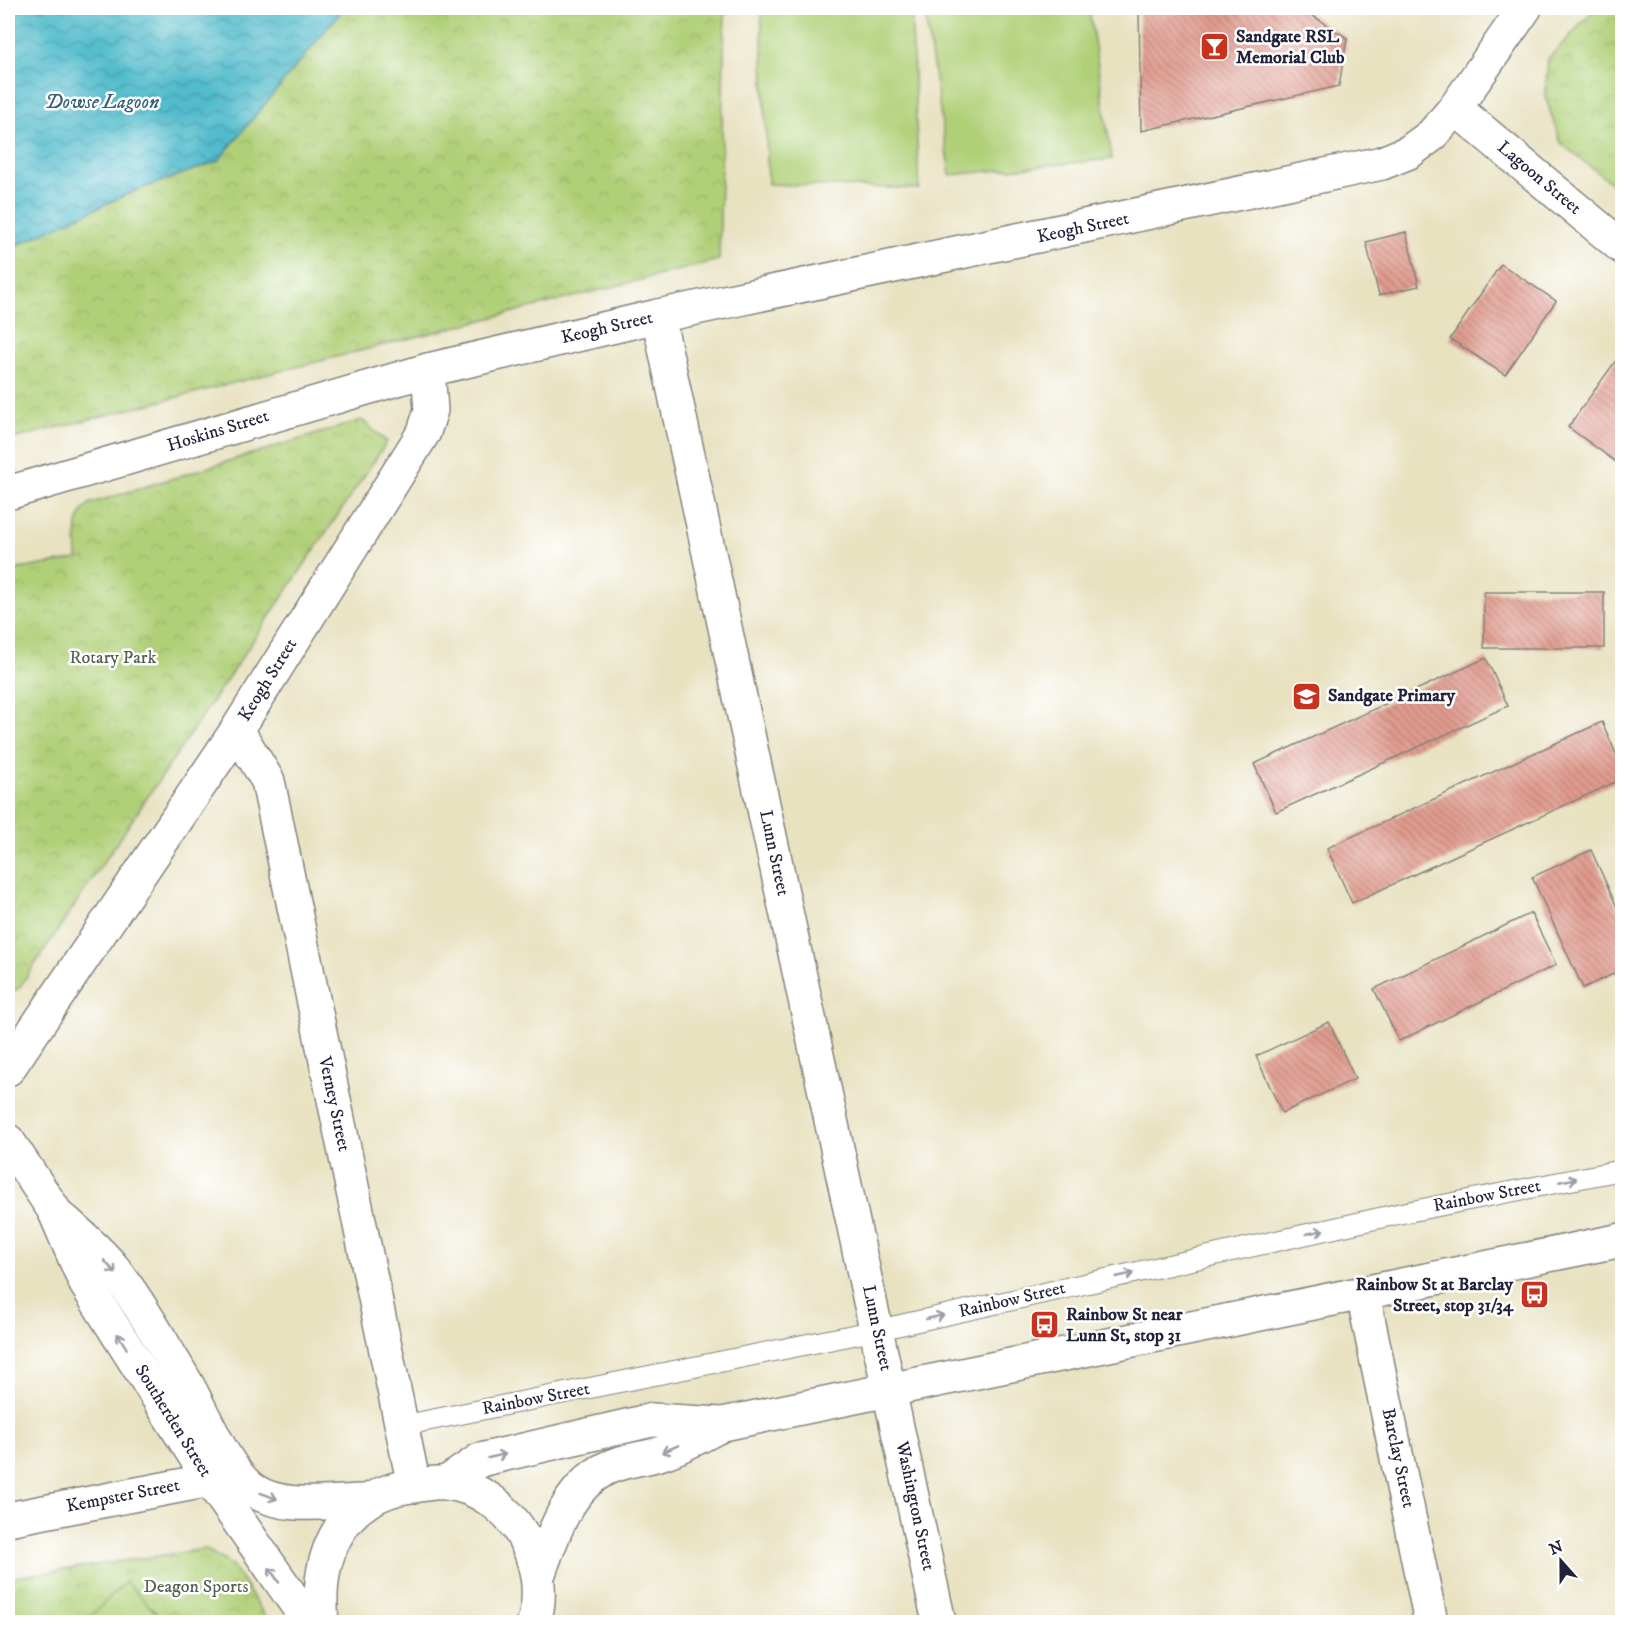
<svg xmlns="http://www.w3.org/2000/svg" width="1630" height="1630" font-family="'IM FELL DW Pica',serif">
<defs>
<pattern id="park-crowns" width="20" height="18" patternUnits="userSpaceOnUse" patternTransform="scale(1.5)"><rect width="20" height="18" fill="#b0d078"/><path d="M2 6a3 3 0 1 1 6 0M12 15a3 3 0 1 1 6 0" fill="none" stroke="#97b269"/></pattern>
<pattern id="water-waves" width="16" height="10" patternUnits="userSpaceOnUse" patternTransform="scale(1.5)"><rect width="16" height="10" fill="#51bccc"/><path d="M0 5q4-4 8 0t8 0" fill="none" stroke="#4398a7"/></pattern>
<pattern id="building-back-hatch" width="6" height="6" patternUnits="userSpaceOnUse" patternTransform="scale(1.5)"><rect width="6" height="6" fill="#e19b8e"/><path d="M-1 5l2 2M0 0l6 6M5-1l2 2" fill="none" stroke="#b67e75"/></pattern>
</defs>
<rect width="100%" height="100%" fill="#fff"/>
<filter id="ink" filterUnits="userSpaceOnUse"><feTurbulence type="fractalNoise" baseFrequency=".0167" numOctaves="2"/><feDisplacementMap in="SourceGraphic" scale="12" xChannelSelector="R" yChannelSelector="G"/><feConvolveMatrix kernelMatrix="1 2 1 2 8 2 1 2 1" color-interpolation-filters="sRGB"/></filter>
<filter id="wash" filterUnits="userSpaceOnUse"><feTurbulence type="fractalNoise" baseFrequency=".008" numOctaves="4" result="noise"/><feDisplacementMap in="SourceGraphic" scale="24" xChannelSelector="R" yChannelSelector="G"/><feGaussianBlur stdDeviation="1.35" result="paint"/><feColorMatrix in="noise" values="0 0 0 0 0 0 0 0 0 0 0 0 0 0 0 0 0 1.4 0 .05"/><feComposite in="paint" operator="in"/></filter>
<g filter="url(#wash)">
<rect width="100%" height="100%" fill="#e8e2c1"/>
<g fill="url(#park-crowns)" stroke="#69795a" stroke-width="1.5">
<path d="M344,8h381l-6,252 -711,180v-191l124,-57 86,-31z"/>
<path d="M1596,8h26v184l-61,-49 -16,-47 3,-37z"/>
<path d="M362,420l25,22 -368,546 -11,6v-423l69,-12c0,-21 -5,-40 12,-55z"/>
<path d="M205,1549l27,16 37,57h-261v-44z"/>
</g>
<g fill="#b0d078" stroke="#69795a" stroke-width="1.5">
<path d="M761,8h150l8,181 -151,-5z"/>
<path d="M924,8h165l23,151 -162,16z"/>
<path d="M126,1582l39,40h-81z"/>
</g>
<path fill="url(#water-waves)" stroke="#3a6f84" stroke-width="1.5" d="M8,8h336l-126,153 -86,31 -124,57z"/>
<g id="blocks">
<g fill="url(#building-back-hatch)">
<path d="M1139,8h162l46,30 -8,48 -198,45z"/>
<path d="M1406,232l13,54 -40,9 -13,-53z"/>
<path d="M1501,264l55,37 -51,74 -55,-36z"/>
<path d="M1622,352v100l-6,10 -48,-35z"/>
<rect x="1484" y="592" width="120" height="56"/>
<path d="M1486,658l22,48 -232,106 -22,-48z"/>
<path d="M1602,722l20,45v12l-270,124 -25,-55z"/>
<path d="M1591,850l31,68v52l-39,18 -51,-111z"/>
<path d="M1531,913l25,52 -157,76 -25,-52z"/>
<path d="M1329,1022l26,57 -73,34 -26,-57z"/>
</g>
</g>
</g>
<g filter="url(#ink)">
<use href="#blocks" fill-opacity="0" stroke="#85827e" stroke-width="1.5"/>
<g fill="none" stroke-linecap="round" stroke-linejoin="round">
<defs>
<path id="service" d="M401,1426l477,-96 524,-117 220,-43"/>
<g id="minor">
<path d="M1455,108l167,139"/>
<path d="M658,316l281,1306"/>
<path d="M8,493l420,-123 230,-54 724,-153 27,-11 23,-17 23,-27 70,-100"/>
<path d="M237,730l31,51 146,705"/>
<path d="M8,1069l229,-339 187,-298 7,-22 -3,-40"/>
<path d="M1363,1294l68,328"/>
<path d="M8,1519l228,-44"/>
</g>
<g id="secondary">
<path d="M8,1141l46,69 32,74 124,196 99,142"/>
<path d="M65,1221c16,15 35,30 49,48 26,34 49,75 71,112 18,30 40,89 68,109 31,21 77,11 112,11"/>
<path d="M446,1483l34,-23 172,-40 69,4"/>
<path d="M539,1573c14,-39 29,-86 68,-105 19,-9 39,-9 58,-16 20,-7 39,-18 58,-28l899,-184"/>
<path d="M322,1622c-7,-69 21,-131 97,-137 8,-1 19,-3 27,-2 66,8 106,80 88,139"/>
</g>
</defs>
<use href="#service" stroke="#85827e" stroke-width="22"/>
<use href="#minor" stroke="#85827e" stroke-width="36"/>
<use href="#secondary" stroke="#85827e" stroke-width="36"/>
<use href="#service" stroke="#fff" stroke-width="20"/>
<use href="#minor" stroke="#fff" stroke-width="33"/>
<use href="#secondary" stroke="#fff" stroke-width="33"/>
</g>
<defs><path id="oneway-shaft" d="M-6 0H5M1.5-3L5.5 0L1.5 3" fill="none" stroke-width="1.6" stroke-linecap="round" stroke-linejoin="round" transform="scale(1.5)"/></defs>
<g stroke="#9c9ca7">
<use href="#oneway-shaft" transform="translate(1568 1180) rotate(-11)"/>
<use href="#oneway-shaft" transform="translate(1315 1232) rotate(-13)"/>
<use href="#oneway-shaft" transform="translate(110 1267) rotate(49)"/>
<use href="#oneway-shaft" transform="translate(1125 1275) rotate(-13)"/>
<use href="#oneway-shaft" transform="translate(935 1317) rotate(-13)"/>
<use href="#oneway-shaft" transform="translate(122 1341) rotate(-122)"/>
<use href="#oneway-shaft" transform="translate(670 1449) rotate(156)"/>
<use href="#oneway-shaft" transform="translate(497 1456) rotate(-13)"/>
<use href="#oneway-shaft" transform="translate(269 1496) rotate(20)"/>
<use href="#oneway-shaft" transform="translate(274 1575) rotate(-124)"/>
</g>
</g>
<defs>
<symbol id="bar-square" viewBox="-11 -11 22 22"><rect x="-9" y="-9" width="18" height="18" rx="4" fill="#c8321e" stroke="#fff"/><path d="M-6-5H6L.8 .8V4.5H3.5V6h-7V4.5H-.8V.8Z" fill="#fff"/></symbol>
<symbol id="school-square" viewBox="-11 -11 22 22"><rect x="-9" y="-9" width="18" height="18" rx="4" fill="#c8321e" stroke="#fff"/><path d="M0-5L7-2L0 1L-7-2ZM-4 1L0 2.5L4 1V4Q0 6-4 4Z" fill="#fff"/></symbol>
<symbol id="bus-square" viewBox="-11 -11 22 22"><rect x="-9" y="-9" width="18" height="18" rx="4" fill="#c8321e" stroke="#fff"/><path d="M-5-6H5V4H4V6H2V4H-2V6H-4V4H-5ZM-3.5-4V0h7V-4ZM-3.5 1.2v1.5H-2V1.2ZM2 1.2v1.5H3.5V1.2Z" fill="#fff"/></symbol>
</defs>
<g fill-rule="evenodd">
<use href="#bar-square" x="1198" y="30" width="33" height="33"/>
<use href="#school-square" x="1290" y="680" width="33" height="33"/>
<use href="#bus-square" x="1518" y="1278" width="33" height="33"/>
<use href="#bus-square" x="1028" y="1308" width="33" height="33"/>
</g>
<g text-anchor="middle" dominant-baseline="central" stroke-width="5" stroke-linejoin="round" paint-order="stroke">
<g font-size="18" font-weight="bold" fill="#22223b" stroke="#fff" text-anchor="start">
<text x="1236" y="37">Sandgate RSL<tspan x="1236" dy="21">Memorial Club</tspan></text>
<text x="1328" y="696">Sandgate Primary</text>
<text x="1513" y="1285" text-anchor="end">Rainbow St at Barclay<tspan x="1513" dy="21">Street, stop 31/34</tspan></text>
<text x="1066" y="1315">Rainbow St near<tspan x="1066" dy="21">Lunn St, stop 31</tspan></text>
</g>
<g font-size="18" fill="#22223b" stroke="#fff">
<text transform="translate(1539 178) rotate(40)">Lagoon Street</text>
<text transform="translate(1083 228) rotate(-12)">Keogh Street</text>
<text transform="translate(607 328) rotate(-13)">Keogh Street</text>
<text transform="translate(218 431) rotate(-17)">Hoskins Street</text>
<text transform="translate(268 680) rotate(-58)">Keogh Street</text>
<text transform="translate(774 853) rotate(78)">Lunn Street</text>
<text transform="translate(334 1104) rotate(78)">Verney Street</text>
<text transform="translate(1487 1196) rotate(-11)">Rainbow Street</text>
<text transform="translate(1012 1300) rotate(-13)">Rainbow Street</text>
<text transform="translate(877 1328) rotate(78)">Lunn Street</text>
<text transform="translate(536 1399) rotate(-11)">Rainbow Street</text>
<text transform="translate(173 1421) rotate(58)">Southerden Street</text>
<text transform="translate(1398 1458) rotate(78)">Barclay Street</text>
<text transform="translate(123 1496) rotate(-11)">Kempster Street</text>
<text transform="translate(915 1506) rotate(78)">Washington Street</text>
</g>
<g font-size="18" fill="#545f50" stroke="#fff">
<text x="113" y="658">Rotary Park</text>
<text x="196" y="1587">Deagon Sports</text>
</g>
<g font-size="20" font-style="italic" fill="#356075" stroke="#fff">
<text x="102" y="102">Dowse Lagoon</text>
</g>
</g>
<rect width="1630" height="1630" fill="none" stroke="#fff" stroke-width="30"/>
<g transform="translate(1561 1561) rotate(339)" stroke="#ffffff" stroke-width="4.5" paint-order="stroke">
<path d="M0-4.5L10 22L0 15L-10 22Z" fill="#22223b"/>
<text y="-9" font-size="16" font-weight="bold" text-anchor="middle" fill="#22223b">N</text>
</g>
</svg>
